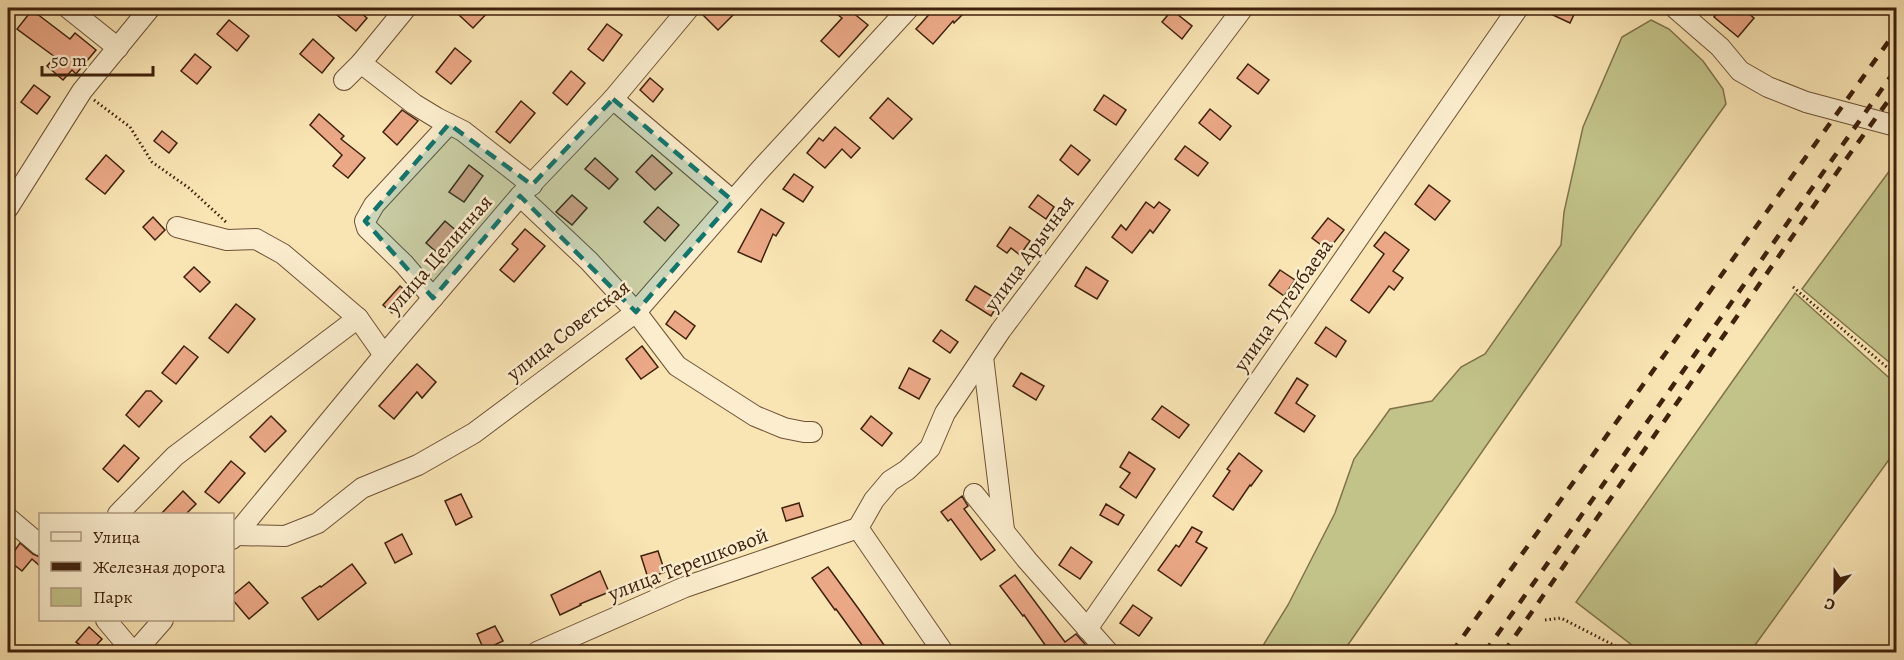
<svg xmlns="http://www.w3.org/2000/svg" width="1904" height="660" font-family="Alegreya,serif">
<rect width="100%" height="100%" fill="#f9e4b3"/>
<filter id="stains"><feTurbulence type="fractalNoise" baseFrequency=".00333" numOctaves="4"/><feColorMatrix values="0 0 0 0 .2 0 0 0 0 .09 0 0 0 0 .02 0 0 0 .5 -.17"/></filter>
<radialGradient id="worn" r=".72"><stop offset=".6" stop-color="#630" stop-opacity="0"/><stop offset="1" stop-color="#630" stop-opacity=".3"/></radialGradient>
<g fill="#c2c389" stroke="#80724a" stroke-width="1.5">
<path d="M1651,20l18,9 34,32 20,28 3,15 -90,126 -293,422h-84l29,-47 47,-92 19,-54 36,-50 42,-8 29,-34 24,-13 76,-109 3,-33 19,-85 39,-90z"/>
<path d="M1896,162v206l-94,-79z"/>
<path d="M1795,293l101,91v66l-146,202h-109l-65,-50z"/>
</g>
<g fill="#eba886" stroke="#3f210c" stroke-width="1.5">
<path d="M344,8h11l12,10 -11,13 -19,-16z"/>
<path d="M466,8h26l-19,20 -14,-13z"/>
<path d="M701,8h27l6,6 -16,16 -18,-18z"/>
<path d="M829,8h18l21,17 -29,32 -18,-16 21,-23z"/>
<path d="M935,8h34l-15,15 -1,-2 -20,23 -17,-15z"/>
<path d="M1538,8h39l-7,15z"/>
<path d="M1722,8h20l12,10 -16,19 -24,-20z"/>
<path d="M32,10l38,29 5,-6 21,17 -20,24 -4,-4 -9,10 -16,-14 8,-9 -38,-28z"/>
<path d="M1172,10l20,16 -10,13 -20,-17z"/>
<path d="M229,20l20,16 -12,15 -20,-17z"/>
<path d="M607,24l15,11 -19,26 -15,-12z"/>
<path d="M313,39l21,19 -12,15 -22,-19z"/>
<path d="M455,48l16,13 -20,23 -15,-12z"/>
<path d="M195,54l16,13 -14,17 -16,-13z"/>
<path d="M1248,64l21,16 -11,14 -21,-16z"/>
<path d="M571,71l14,12 -18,22 -14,-12z"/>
<path d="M650,78l13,11 -10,13 -13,-12z"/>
<path d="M34,85l16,12 -13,17 -16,-12z"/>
<path d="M1104,95l22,15 -10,15 -22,-15z"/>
<path d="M888,98l24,21 -19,20 -23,-21z"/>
<path d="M521,101l14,12 -25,30 -14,-11z"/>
<path d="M1210,109l21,17 -11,14 -21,-17z"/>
<path d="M402,110l16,11 -21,24 -14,-13z"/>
<path d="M319,114l25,22 -3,3 24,19 -17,20 -15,-12 9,-11 -32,-30z"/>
<path d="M835,127l25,21 -9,10 -9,-9 -17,19 -18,-15 12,-15 4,3z"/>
<path d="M162,131l15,12 -8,10 -15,-12z"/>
<path d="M1071,145l19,15 -12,15 -18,-15z"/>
<path d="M1185,146l23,17 -10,13 -23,-17z"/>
<path d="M106,155l18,16 -19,23 -19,-15z"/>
<path d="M652,155l20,18 -17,17 -19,-18z"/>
<path d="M595,158l23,21 -9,10 -24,-20z"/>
<path d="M469,165l14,11 -19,26 -15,-10z"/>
<path d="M794,174l19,13 -10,15 -20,-13z"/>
<path d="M1429,185l21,16 -15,19 -20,-16z"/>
<path d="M572,195l15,13 -15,17 -16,-13z"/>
<path d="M1038,195l16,12 -8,12 -17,-12z"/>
<path d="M1146,202l8,6 5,-6 11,8 -17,23 -3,-3 -18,23 -20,-16 9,-12 5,5z"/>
<path d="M658,207l21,18 -14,16 -21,-19z"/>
<path d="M761,209l23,14 -8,13 -3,-2 -12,28 -23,-10z"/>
<path d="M153,217l12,13 -10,10 -12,-13z"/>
<path d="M1328,218l16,12 -16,20 -16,-12z"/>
<path d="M445,221l14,12 -19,22 -14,-12z"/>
<path d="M1010,227l20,14 -10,14 -9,-7 -4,5 -10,-7z"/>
<path d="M525,229l20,17 -31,36 -14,-12 18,-21 -6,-5z"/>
<path d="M1385,232l24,18 -16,21 10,7 -9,12 -5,-4 -20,27 -18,-13 33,-46 -10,-8z"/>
<path d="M194,267l16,15 -10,10 -16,-15z"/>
<path d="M1086,267l22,14 -11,18 -22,-13z"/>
<path d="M1280,270l15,10 -11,16 -15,-11z"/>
<path d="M400,286l9,8 -17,19 -9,-8z"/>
<path d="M975,286l25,15 -9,15 -25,-16z"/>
<path d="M236,304l19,15 -27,34 -19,-15z"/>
<path d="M675,311l20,15 -9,13 -20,-15z"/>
<path d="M1326,327l20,14 -10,16 -21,-14z"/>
<path d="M941,330l17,12 -8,11 -17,-12z"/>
<path d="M184,346l14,11 -22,27 -14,-11z"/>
<path d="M642,346l16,21 -17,12 -15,-20z"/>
<path d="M417,364l19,18 -14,16 -5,-6 -23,27 -15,-13z"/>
<path d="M909,368l21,11 -11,20 -20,-11z"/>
<path d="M1021,373l23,13 -8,14 -23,-14z"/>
<path d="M1297,378l11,7 -12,18 19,13 -11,16 -29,-19z"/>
<path d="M146,391h5l11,10 -23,26 -13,-12z"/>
<path d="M1162,406l27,19 -10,13 -27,-19z"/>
<path d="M271,416l15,15 -21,21 -15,-15z"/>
<path d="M871,416l21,17 -10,13 -21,-17z"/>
<path d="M124,445l15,13 -21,24 -15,-13z"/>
<path d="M1129,452l26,17 -19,29 -16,-11 10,-14 -10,-6z"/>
<path d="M1239,453l23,18 -11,15 -1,-1 -17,25 -20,-14 17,-25 -3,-2z"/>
<path d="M231,461l14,12 -26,30 -14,-11z"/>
<path d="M183,491l13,13 -10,10h-25z"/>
<path d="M461,494l11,23 -16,8 -11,-24z"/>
<path d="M962,496l6,10 -4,3 31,41 -14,10 -30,-41 -3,2 -7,-9z"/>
<path d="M799,503l4,13 -17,5 -4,-13z"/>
<path d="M1106,504l18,11 -6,10 -18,-10z"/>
<path d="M1192,527l10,5 -6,10 11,6 -26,38 -23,-16 18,-25 3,2z"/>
<path d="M402,534l10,20 -17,9 -10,-20z"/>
<path d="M20,543l13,11 7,3v9l-8,-7 -10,12 -14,-11z"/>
<path d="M1071,547l21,15 -12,17 -21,-14z"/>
<path d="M658,551l7,21 -17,6 -7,-22z"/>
<path d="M352,564l14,19 -48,37 -16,-22 18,-12 1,1z"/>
<path d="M828,567l30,41 31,44h-22l-31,-43 -1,1 -23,-32z"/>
<path d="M600,571l9,21 -29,12 1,1 -21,10 -9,-20z"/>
<path d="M1015,575l50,67 11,-8 16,18h-42l-26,-37 -1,1 -23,-30z"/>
<path d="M249,582l19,21 -19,16 -17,-20v-3z"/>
<path d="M1133,605l19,13 -13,18 -19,-13z"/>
<path d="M495,626l8,15 -19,9 -7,-16z"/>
<path d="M89,627l13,12 -12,13 -14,-10z"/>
</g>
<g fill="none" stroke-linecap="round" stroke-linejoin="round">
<defs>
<g id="minor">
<path d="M68,8l50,40"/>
<path d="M1675,8l45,39 20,24 28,16 38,15 90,24"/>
<path d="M361,63l53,41 23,14 26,13 69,54"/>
<path d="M344,80l17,-17 45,-55"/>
<path d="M613,99l120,102"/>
<path d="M520,196l69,65 47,51 41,54 78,50 29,12 20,4h8"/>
<path d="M8,208l74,-117 68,-83"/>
<path d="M177,227l50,13 29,-1 27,15 75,64 26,37"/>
<path d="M433,298l-29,-34 -37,-36 -2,-7 9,-16 75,-81"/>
<path d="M983,357l21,173"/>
<path d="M974,494l53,66 81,92"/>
<path d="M118,514l57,-58 183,-138"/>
<path d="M8,518l32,27"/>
<path d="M858,528l16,-28 16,-19 17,-11 23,-22 15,-35 56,-83 242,-322"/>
<path d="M858,528l85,124"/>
<path d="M236,535l49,1 33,-13 44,-35 56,-23 56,-32 162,-121 123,-141 150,-163"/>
<path d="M232,539l152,-184 136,-159 93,-97 76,-91"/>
<path d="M106,620l27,32"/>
<path d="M1087,629l431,-621"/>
<path d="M135,652l28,-32"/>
<path d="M537,652l148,-65 173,-59"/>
</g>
</defs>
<use href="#minor" stroke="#6e5236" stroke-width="22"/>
<g stroke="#3f210c" stroke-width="3" stroke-dasharray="1.5 3" stroke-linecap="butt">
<path d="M94,100l36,27 22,35 37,26 37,34"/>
<path d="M1793,287l103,88"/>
<path d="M1545,620l16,-2 66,34"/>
</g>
<use href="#minor" stroke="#fbedce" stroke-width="20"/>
<g stroke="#3f210c" stroke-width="4.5" stroke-dasharray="10 10" stroke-linecap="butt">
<path d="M1452,652l444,-621"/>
<path d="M1485,652l411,-583"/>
<path d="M1504,652l345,-497 47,-65"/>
</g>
</g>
<path fill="#0f766e" fill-opacity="0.2" stroke="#0f766e" stroke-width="4.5" stroke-dasharray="12 8" stroke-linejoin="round" d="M613,99l120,102 -97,111 -116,-116 -87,102 -68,-77 84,-97 83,61z"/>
<g text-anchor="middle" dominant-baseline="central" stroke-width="5" stroke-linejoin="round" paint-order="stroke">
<g font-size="21" fill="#3f210c" stroke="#fbedce">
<text transform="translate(1029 253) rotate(-54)">улица Арычная</text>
<text transform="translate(439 254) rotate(-49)">улица Целинная</text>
<text transform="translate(1283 305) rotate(-55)">улица Тугелбаева</text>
<text transform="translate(568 330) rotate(-38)">улица Советская</text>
<text transform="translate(688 564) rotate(-21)">улица Терешковой</text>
</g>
</g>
<rect width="1904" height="660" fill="none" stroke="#f9e4b3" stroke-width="30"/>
<rect x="9" y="9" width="1886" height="642" fill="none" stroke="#3f210c" stroke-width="3"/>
<rect x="15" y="15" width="1874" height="630" fill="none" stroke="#3f210c" stroke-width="1.5"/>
<rect x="39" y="513" width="195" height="108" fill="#fbedce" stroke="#b09b80" stroke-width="1.5"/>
<rect x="51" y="532" width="30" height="9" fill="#fbedce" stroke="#b09b80" stroke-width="1.5"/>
<text x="93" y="543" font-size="18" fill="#3f210c">Улица</text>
<rect x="51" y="562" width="30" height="9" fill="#3f210c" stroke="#b09b80" stroke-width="1.5"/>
<text x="93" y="573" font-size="18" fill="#3f210c">Железная дорога</text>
<rect x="51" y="588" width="30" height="18" fill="#c2c389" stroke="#b09b80" stroke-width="1.5"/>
<text x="93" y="603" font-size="18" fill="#3f210c">Парк</text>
<g transform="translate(1835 591) rotate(201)" stroke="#fbedce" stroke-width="4.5" paint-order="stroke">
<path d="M0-4.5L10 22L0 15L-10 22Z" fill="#3f210c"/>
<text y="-9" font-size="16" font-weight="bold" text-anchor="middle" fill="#3f210c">С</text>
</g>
<path d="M42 66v9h111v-9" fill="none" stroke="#3f210c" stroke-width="3"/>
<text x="51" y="66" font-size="18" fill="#3f210c" stroke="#fbedce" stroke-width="4.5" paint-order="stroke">50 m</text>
<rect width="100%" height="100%" filter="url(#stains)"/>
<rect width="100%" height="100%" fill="url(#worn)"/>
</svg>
